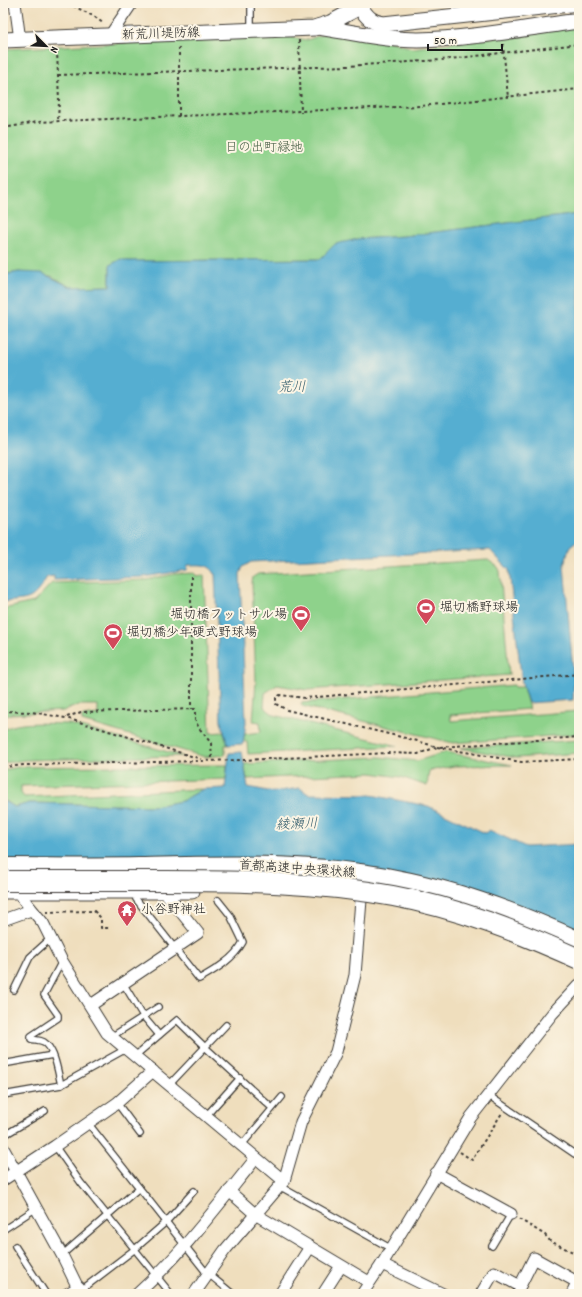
<svg xmlns="http://www.w3.org/2000/svg" width="582" height="1297" font-family="Dekko,'Klee One',sans-serif">
<rect width="100%" height="100%" fill="#fcf5e5"/>
<filter id="ink" filterUnits="userSpaceOnUse"><feTurbulence type="fractalNoise" baseFrequency=".025" numOctaves="2"/><feDisplacementMap in="SourceGraphic" scale="8" xChannelSelector="R" yChannelSelector="G"/><feConvolveMatrix kernelMatrix="1 2 1 2 8 2 1 2 1" color-interpolation-filters="sRGB"/></filter>
<filter id="wash" filterUnits="userSpaceOnUse"><feTurbulence type="fractalNoise" baseFrequency=".012" numOctaves="4" result="noise"/><feDisplacementMap in="SourceGraphic" scale="16" xChannelSelector="R" yChannelSelector="G"/><feGaussianBlur stdDeviation="0.9" result="paint"/><feColorMatrix in="noise" values="0 0 0 0 0 0 0 0 0 0 0 0 0 0 0 0 0 1.4 0 .05"/><feComposite in="paint" operator="in"/></filter>
<g filter="url(#wash)">
<rect width="100%" height="100%" fill="#efdebd"/>
<g fill="#8ed28b" stroke="#557754">
<path d="M579,26v188l-175,22 -46,3 -23,6 -15,14 -192,2 -7,-2 -11,6v21l-39,1 -20,-11 -32,-4 -14,2 -2,-6v-219l277,-14 27,5 19,-7 67,9 19,6z"/>
<path d="M488,560l10,7 2,4 9,104 -202,15 -30,-5 -12,8 -1,14 10,8 124,31 -150,8 -1,-12 -4,-1 2,-7 16,-2 -1,-10 -7,-1 3,-39 -4,-99 1,-6 5,-3z"/>
<path d="M195,573l1,3 8,-1 6,158 14,-1 4,13h-3v10l-20,2 -123,-36v-5l16,-2v-9h-19l-16,6 -53,3 -7,4v-109l31,-7 18,-19 94,-3 29,-6z"/>
<path d="M514,685v2h9l6,22 -79,6 1,6 128,-10v23l-126,9 -151,-37 -1,-3z"/>
<path d="M69,724l8,2 105,30 -157,4 -22,3v-33c16,-10 47,-6 66,-6z"/>
<path d="M579,740v13l-62,5 -57,-10z"/>
<path d="M446,752l66,13 -58,1 -25,5 -2,15 -26,-9 -30,-4 -124,6 -3,-15 135,-7 38,4z"/>
<path d="M227,765l-1,14 -205,7v7l3,4 179,-8 -21,12 -27,5 -125,-3 -15,4 -12,-8v-29l16,-3z"/>
</g>
<g fill="#54aed1" stroke="#386576">
<path d="M579,214v325l-9,7 -6,19 10,117 -1,18 -45,3 -6,-19 -13,-114 -19,-20 -239,12 -8,5 -3,7 6,149 -3,21 -15,1 -7,-23 -6,-148c-6,-11 -15,-9 -27,-9l-1,5 -43,7 -90,3v-4l-7,1c-15,25 -16,22 -44,25v-327l16,-3 23,1 29,14 39,-1v-21l11,-6 7,2 192,-2 15,-15 23,-5 46,-3z"/>
<path d="M242,752l6,35 25,5 27,-4 8,6 63,1 57,11 57,27 4,-3 37,17 53,-3v93l-63,-28 -513,-47v-61l12,6 15,-4 125,3 27,-5 21,-12 22,-1 4,-35z"/>
</g>
</g>
<g filter="url(#ink)">
<g fill="none" stroke-linecap="round" stroke-linejoin="round">
<defs>
<g id="service">
<path d="M251,29v-23l2,-3"/>
<path d="M136,899l63,80c16,-9 35,-20 44,-37l-13,-27 -12,-15"/>
<path d="M123,983l20,33 16,19"/>
<path d="M14,990l16,-33 20,-18"/>
<path d="M111,1037l47,-30"/>
<path d="M135,1056l42,-36 28,27 67,61"/>
<path d="M3,1064l50,-9"/>
<path d="M61,1085c-3,-12 -6,-36 -17,-43 -4,-2 -9,-2 -13,-3v-3l27,-18v-3l-14,-20 18,-34"/>
<path d="M169,1085l57,-60"/>
<path d="M3,1095l58,-10 65,-36"/>
<path d="M488,1095l91,62"/>
<path d="M117,1103l23,31"/>
<path d="M206,1116l34,-38"/>
<path d="M88,1123l117,148 28,23"/>
<path d="M3,1136l42,-25"/>
<path d="M55,1146l26,37 90,111"/>
<path d="M241,1146l41,-49"/>
<path d="M281,1187l109,61"/>
<path d="M3,1230l32,-21"/>
<path d="M15,1246l31,48"/>
<path d="M492,1246l19,-32"/>
<path d="M62,1255l77,-67"/>
<path d="M80,1291l55,-42 31,-27 28,-31"/>
<path d="M515,1294l5,-8"/>
</g>
<g id="minor">
<path d="M15,3l5,37"/>
<path d="M113,36v-5l19,-28"/>
<path d="M19,891l5,9 19,23 19,38 45,72 177,148"/>
<path d="M3,920l28,-10"/>
<path d="M91,1005l107,-72 -34,-42"/>
<path d="M3,1148l59,107 19,39"/>
<path d="M436,1173l75,41"/>
<path d="M3,1180l52,-34 62,-43 36,-32"/>
<path d="M229,1191l26,23 114,68"/>
<path d="M382,1264l61,30"/>
<path d="M67,1294l12,-7"/>
<path d="M137,1294c45,-40 81,-89 119,-136"/>
<path d="M194,1294l31,-44 59,-69 17,-59 35,-70 19,-77 6,-75"/>
<path d="M280,1294l30,-47"/>
<path d="M323,1294l18,-28"/>
<path d="M362,1294l20,-30 89,-147 81,-103 27,-29"/>
<path d="M481,1294l13,-22 26,14 14,-28 43,24"/>
<path d="M572,1294l7,-15"/>
</g>
<g id="secondary">
<path d="M318,27c33,5 67,13 100,13 53,-1 108,-12 161,-19"/>
<path d="M3,40l311,-12 16,-5 30,-16c7,10 11,15 23,17l196,-21"/>
<path d="M3,891h189"/>
</g>
<path id="motorway" d="M3,868c45,0 91,1 136,0 86,-2 172,-5 257,12 64,12 124,35 183,62"/>
</defs>
<use href="#service" stroke="#3c3934" stroke-width="8"/>
<use href="#minor" stroke="#3c3934" stroke-width="13"/>
<use href="#secondary" stroke="#3c3934" stroke-width="17"/>
<use href="#motorway" stroke="#3c3934" stroke-width="22"/>
<g stroke="#3c3934" stroke-width="2" stroke-dasharray="3 3" stroke-linecap="butt">
<path d="M68,3l27,14 9,7"/>
<path d="M299,40l2,73"/>
<path d="M503,44l5,54"/>
<path d="M57,50l2,51 -1,20"/>
<path d="M58,75l289,-9 94,-6 138,-16"/>
<path d="M179,116v-71"/>
<path d="M3,128l34,-6 384,-16 158,-17"/>
<path d="M191,576v133"/>
<path d="M3,711l28,1 35,6 135,41"/>
<path d="M67,717l14,-5 114,-3v11l4,8 12,15 1,17"/>
<path d="M437,747l84,15 58,-3"/>
<path d="M440,747l139,-10"/>
<path d="M3,767l22,-2 219,-5 144,-7 30,1 19,-7 -23,-7 -127,-30 -11,-6v-6l4,-3 25,3 274,-24"/>
<path d="M46,912l48,-1 7,7v10h9"/>
<path d="M460,1152l12,8 30,-47"/>
<path d="M519,1219l26,16 5,6 29,14"/>
</g>
<use href="#service" stroke="#fff" stroke-width="5.5"/>
<use href="#minor" stroke="#fff" stroke-width="11"/>
<use href="#secondary" stroke="#fff" stroke-width="15"/>
<use href="#motorway" stroke="#fff" stroke-width="20"/>
<defs>
<path id="motorway-bridge" d="M3,881c54,0 107,0 161,0 76,0 153,1 229,15 65,12 126,36 186,63"/>
</defs>
<use href="#motorway-bridge" stroke="#3c3934" stroke-width="22" stroke-linecap="butt"/>
<use href="#motorway-bridge" stroke="#fff" stroke-width="20"/>
</g>
</g>
<defs>
<symbol id="stadium-pin" viewBox="-11 -11 22 30"><path d="M0 17L-7.5 6A9.5 9.5 0 1 1 7.5 6Z" fill="#d1495b" stroke="#fcf5e5"/><path d="M0-5a6.5 5 0 1 0 0 10a6.5 5 0 1 0 0-10ZM-3.5-1.8h7v3.6h-7Z" fill="#fff"/></symbol>
<symbol id="temple-pin" viewBox="-11 -11 22 30"><path d="M0 17L-7.5 6A9.5 9.5 0 1 1 7.5 6Z" fill="#d1495b" stroke="#fcf5e5"/><path d="M0-6L5-2H3V0L6.5 2.5H4V6H1.5V3h-3V6H-4V2.5H-6.5L-3 0V-2H-5Z" fill="#fff"/></symbol>
</defs>
<g fill-rule="evenodd">
<use href="#stadium-pin" x="415" y="597" width="22" height="30"/>
<use href="#stadium-pin" x="290" y="604" width="22" height="30"/>
<use href="#stadium-pin" x="102" y="622" width="22" height="30"/>
<use href="#temple-pin" x="116" y="899" width="22" height="30"/>
</g>
<g text-anchor="middle" dominant-baseline="central" stroke-width="4" stroke-linejoin="round" paint-order="stroke">
<g font-size="13" fill="#1c1c1c" stroke="#fcf5e5">
<text transform="translate(161 35) rotate(-2)">新荒川堤防線</text>
<text transform="translate(297 870) rotate(4)">首都高速中央環状線</text>
</g>
<g font-size="13" fill="#445c43" stroke="#fcf5e5">
<text x="264" y="148">日の出町緑地</text>
</g>
<g font-size="13" fill="#1c1c1c" stroke="#fcf5e5" text-anchor="start">
<text x="440" y="608">堀切橋野球場</text>
<text x="287" y="615" text-anchor="end">堀切橋フットサル場</text>
<text x="127" y="633">堀切橋少年硬式野球場</text>
<text x="141" y="910">小谷野神社</text>
</g>
<g font-size="14" font-style="italic" fill="#355e6d" stroke="#fcf5e5">
<text transform="translate(292 388) rotate(-1)">荒川</text>
<text transform="translate(297 825) rotate(-2)">綾瀬川</text>
</g>
</g>
<rect width="582" height="1297" fill="none" stroke="#fcf5e5" stroke-width="16"/>
<g transform="translate(46 46) rotate(114)" stroke="#fcf5e5" stroke-width="3" paint-order="stroke">
<path d="M0-3L7 15L0 10L-7 15Z" fill="#1c1c1c"/>
<text y="-6" font-size="11" font-weight="bold" text-anchor="middle" fill="#1c1c1c">N</text>
</g>
<path d="M428 44v6h74v-6" fill="none" stroke="#1c1c1c" stroke-width="2"/>
<text x="434" y="44" font-size="12" fill="#1c1c1c" stroke="#fcf5e5" stroke-width="3" paint-order="stroke">50 m</text>
</svg>
